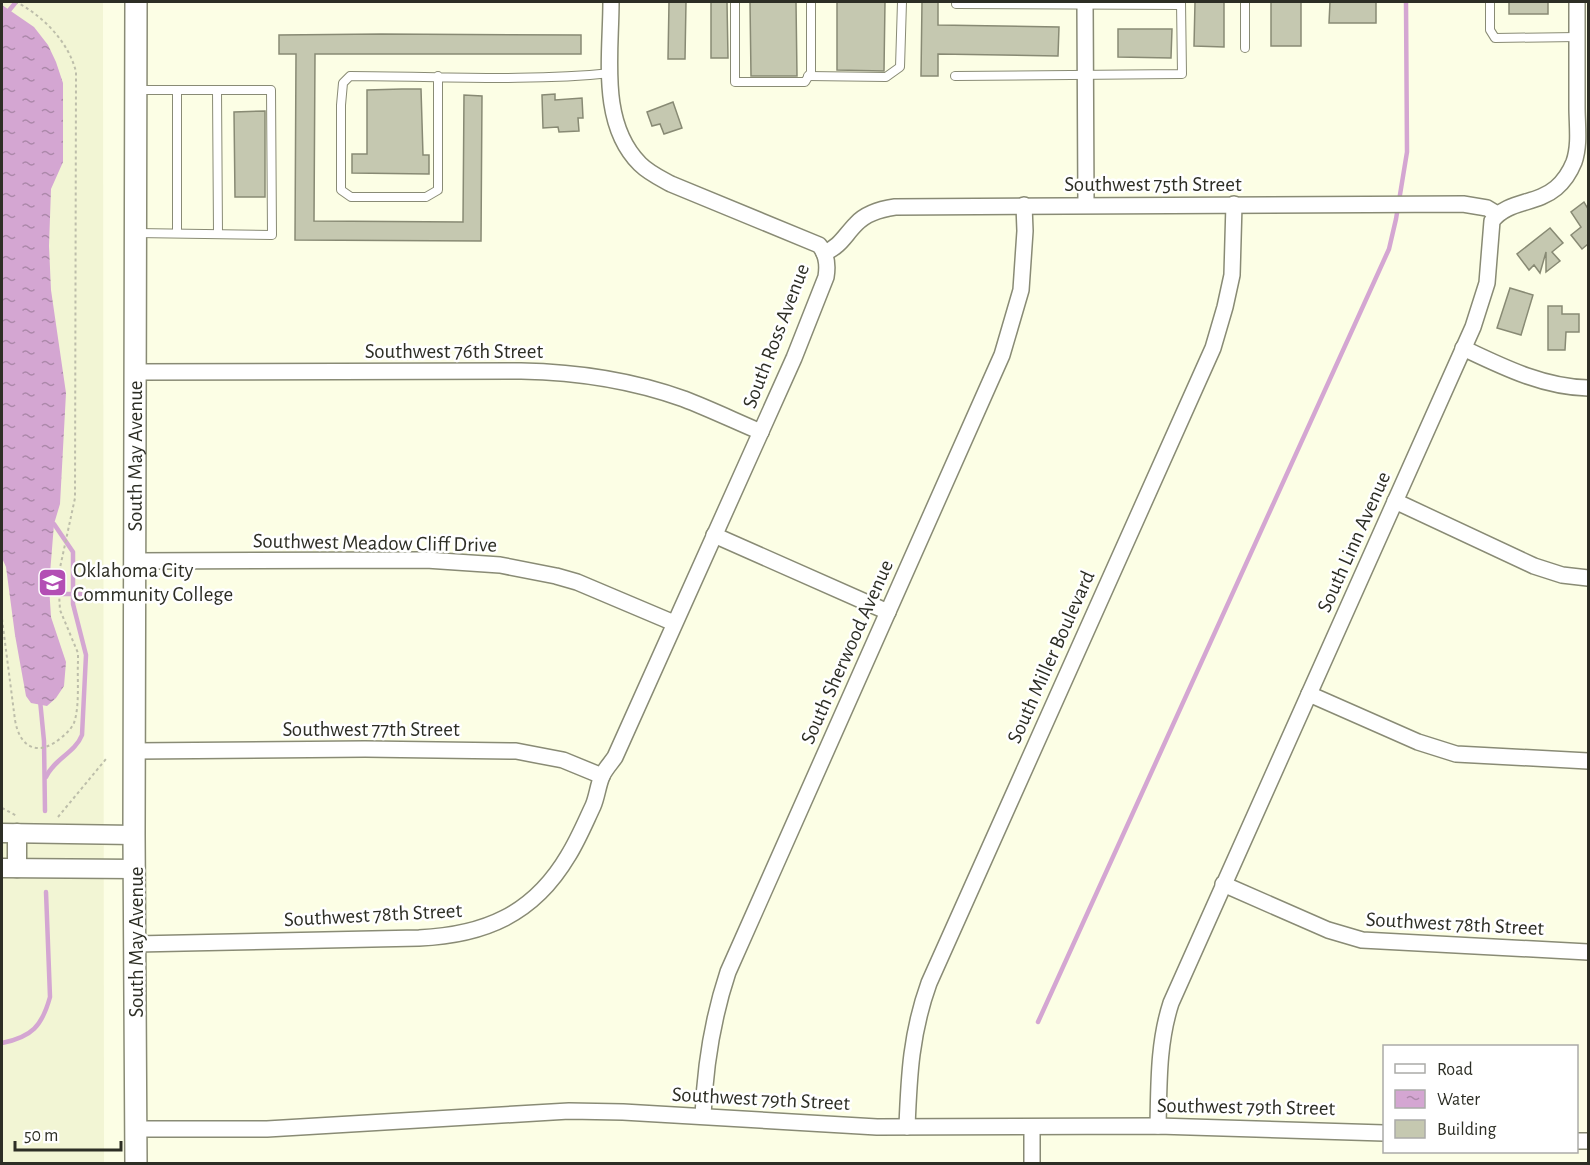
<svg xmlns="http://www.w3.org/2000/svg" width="1590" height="1165" font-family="'Alegreya Sans',sans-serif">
<defs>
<pattern id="water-ripples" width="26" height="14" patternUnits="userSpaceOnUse" patternTransform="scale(1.5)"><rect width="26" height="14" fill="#d4a6d2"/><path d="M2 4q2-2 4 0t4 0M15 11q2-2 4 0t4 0" fill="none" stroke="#ac88aa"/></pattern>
</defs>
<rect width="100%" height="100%" fill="#fcfee5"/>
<path fill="#f2f5d4" d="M2,2h101l1,1161 -102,1z"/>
<path fill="url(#water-ripples)" d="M2,5l32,22 14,18 8,17 7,21v79l-12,27 -2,57 2,44 15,103 -6,111 -6,20 -5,62 2,31 15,45 -2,24 -8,12 -9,8 -16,-3 -5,-7 -11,-61 -9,-68 -4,-9z"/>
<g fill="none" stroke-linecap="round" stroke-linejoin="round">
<g stroke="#d4a6d2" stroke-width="4.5">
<path d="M2,19l14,-17"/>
<path d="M46,594h35"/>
<path d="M40,700l4,41 1,70"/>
<path d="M46,777c8,-18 29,-24 36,-42l4,-80 -13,-51v-52l-19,-28"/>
<path d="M1038,1022l351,-773 7,-30 11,-67 -1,-150"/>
<path d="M2,1043c30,-6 40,-17 48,-46l-4,-105"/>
</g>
</g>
<g fill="#c5c8b0" stroke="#888a74" stroke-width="1.5">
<path d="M669,2h17l-1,57h-17z"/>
<path d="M711,2h16l1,56h-17z"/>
<path d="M750,2h46l1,74h-46z"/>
<path d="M837,2h48l-1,69 -47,-1z"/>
<path d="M922,2h16v23l121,2 -1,29 -120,-2v22h-17z"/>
<path d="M1195,2h29v45l-30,-1z"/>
<rect x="1271" y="2" width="30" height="44"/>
<path d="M1330,2h46v21h-47z"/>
<rect x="1509" y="2" width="39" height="12"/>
<path d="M1118,29h54l-1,29 -53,-1z"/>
<path d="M381,34l200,1v19h-266l-1,167 149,1 1,-127 18,1 -1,145 -186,-1 1,-186h-17v-19z"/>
<path d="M402,89h19l2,66h6v19l-77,-1v-19h15v-64z"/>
<path d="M555,94v6l27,-2 1,20h-5l1,13 -20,1 -1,-5 -15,1 -1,-33z"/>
<path d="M673,102l9,26 -18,6 -4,-10 -8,2 -5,-14z"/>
<path d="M265,111v86h-30l-1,-85z"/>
<path d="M1584,202l4,7v35l-6,5 -11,-14 10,-8 -10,-15z"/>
<path d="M1550,228l13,15 -11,9 8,9 -14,11v-20l-6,21 -6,-8 -5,5 -12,-16z"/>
<path d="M1510,288l23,7 -12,40 -24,-7z"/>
<path d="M1548,306h14v8h17v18h-13l-1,18h-17z"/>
</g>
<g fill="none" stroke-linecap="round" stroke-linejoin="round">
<defs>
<g id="service">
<path d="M735,2v80h70l6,-10v-70"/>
<path d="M1245,2v46"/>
<path d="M1490,2v28l5,8 82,-1"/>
<path d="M956,4l225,1"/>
<path d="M438,76v114l-12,7h-75l-10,-7v-85l2,-22 7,-7c86,0 175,6 261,-3"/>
<path d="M808,76l78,1 14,-10 2,-65"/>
<path d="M955,76l227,-2 -1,-72"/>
<path d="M177,90v143"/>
<path d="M217,90l1,144"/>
<path d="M136,233l136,2 -1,-145h-133"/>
</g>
<g id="minor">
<path d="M1085,2l1,203"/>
<path d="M824,253c16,-6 21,-18 32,-29 10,-11 25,-15 39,-17l568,-3 24,4 10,6"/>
<path d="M1463,348c40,19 80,39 125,40"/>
<path d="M136,372l385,-1c56,1 110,9 163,28 26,10 51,22 77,33"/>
<path d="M1395,501l139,65 28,9 26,3"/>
<path d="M714,535l174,77"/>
<path d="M136,561l290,-1 74,5 56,11 21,6 97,41"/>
<path d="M1309,694l109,48 38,12 132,7"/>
<path d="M135,751l230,-2 151,2 47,9 39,16"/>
<path d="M1223,884l105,46 34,10 226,12"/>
<path d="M136,944l283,-6c65,-3 114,-23 149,-82 10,-16 17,-33 25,-50 4,-9 5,-21 9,-30 3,-7 9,-13 13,-19l179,-399 32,-81c2,-12 1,-23 -7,-32l-148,-61c-11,-6 -22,-11 -31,-20 -41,-41 -29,-109 -29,-162"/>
<path d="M703,1116c2,-50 9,-96 25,-144l274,-617 19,-65 4,-59 -1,-26"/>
<path d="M1158,1126c1,-42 0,-83 13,-123l302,-676 14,-44 5,-62c16,-21 44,-16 64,-33 7,-6 14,-16 18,-26 6,-17 3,-37 3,-55 0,-35 0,-70 0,-105"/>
<path d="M907,1127c2,-52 4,-94 22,-144l284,-635 12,-41 7,-32 2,-71"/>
<path d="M136,1129h131l302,-18 54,1 254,15 281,-1 226,7"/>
<path d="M1576,1141h12"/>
<path d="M1032,1164v-37"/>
</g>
<g id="tertiary">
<path d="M2,833l132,2"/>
<path d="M17,833v35"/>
<path d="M2,868l133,1"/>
</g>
<g id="secondary">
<path id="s1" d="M136,1164l-2,-329 2,-833"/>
</g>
</defs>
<use href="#service" stroke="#898b75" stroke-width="10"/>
<use href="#minor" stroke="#898b75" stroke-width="18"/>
<use href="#tertiary" stroke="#898b75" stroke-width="21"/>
<use href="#secondary" stroke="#898b75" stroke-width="24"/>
<g stroke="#bdbeaa" stroke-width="2" stroke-dasharray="3 3" stroke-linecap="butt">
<path d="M2,619l13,101c5,29 24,37 47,17 5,-4 9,-8 12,-14 6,-18 3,-43 4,-62v-8l-18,-43 -2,-33 17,-79 1,-426c-7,-30 -34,-57 -60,-70"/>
<path d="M2,808l15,8"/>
<path d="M58,817l48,-58"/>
</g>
<use href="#service" stroke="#fff" stroke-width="8"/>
<use href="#minor" stroke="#fff" stroke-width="15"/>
<use href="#tertiary" stroke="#fff" stroke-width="18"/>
<use href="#secondary" stroke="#fff" stroke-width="21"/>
</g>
<defs>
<symbol id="university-square" viewBox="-11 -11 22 22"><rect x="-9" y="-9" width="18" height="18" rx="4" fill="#b34eb4" stroke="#fff"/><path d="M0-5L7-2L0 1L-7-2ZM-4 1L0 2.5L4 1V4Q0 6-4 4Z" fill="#fff"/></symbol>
</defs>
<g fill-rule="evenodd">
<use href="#university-square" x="36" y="566" width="33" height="33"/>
</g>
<g text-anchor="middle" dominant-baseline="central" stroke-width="5" stroke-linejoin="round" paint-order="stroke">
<g font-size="21" fill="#2d2e25" stroke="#fff">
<text x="1153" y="184">Southwest 75th Street</text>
<text transform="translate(776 336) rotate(-69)">South Ross Avenue</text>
<text x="454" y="351">Southwest 76th Street</text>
<text stroke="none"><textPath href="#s1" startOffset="708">South May Avenue</textPath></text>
<text transform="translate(1354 542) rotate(-66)">South Linn Avenue</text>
<text transform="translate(375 543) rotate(1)">Southwest Meadow Cliff Drive</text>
<text transform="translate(847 652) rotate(-66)">South Sherwood Avenue</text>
<text transform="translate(1051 657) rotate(-66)">South Miller Boulevard</text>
<text x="371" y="729">Southwest 77th Street</text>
<text transform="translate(373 915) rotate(-3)">Southwest 78th Street</text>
<text transform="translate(1455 924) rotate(3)">Southwest 78th Street</text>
<text transform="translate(136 942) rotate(-90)">South May Avenue</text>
<text transform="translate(761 1099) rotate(3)">Southwest 79th Street</text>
<text transform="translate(1246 1107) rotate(1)">Southwest 79th Street</text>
</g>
<g font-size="21" fill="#2d2e25" stroke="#fff" text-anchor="start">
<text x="73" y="570">Oklahoma City<tspan x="73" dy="24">Community College</tspan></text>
</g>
</g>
<rect width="1590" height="1165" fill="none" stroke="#2d2e25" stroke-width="6"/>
<rect x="1383" y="1045" width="195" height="108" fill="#ffffff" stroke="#ababa8" stroke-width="1.5"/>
<rect x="1395" y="1064" width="30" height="9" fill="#ffffff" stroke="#ababa8" stroke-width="1.5"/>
<text x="1437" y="1075" font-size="18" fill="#2d2e25">Road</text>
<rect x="1395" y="1090" width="30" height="18" fill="url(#water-ripples)" stroke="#ababa8" stroke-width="1.5"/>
<text x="1437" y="1105" font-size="18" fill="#2d2e25">Water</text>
<rect x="1395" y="1120" width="30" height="18" fill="#c5c8b0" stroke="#ababa8" stroke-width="1.5"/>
<text x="1437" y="1135" font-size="18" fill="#2d2e25">Building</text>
<path d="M15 1141v9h106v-9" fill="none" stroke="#2d2e25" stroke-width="3"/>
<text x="24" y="1141" font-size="18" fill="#2d2e25" stroke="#ffffff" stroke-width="4.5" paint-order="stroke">50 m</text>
</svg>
